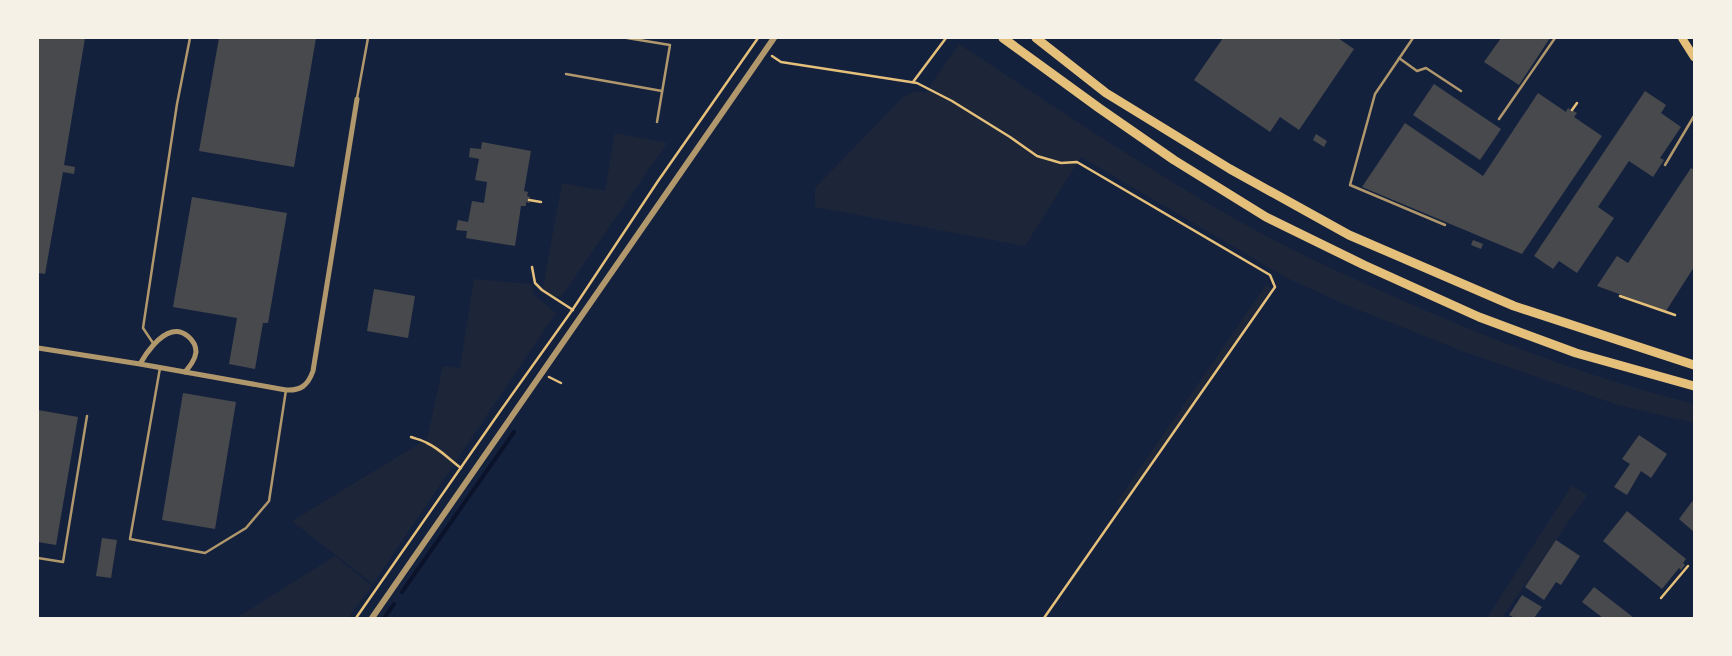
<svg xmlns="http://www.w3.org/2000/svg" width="1732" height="656" font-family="'DM Sans',sans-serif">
<rect width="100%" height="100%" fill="#14213d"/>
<g fill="#1d2539">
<path d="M959,44c98,64 195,131 298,187 49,27 102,50 153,73 93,40 186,76 284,100v19l-76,-18 -156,-54 -118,-47 -57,-26 -206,-121 -56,89 -210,-39v-19l88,-91 13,-6 9,2z"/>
<path d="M615,133l52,10 -106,154 -19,-4 20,-110 43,8z"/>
<path d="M474,279l57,5 3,11 22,18 -183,271 -81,-63 135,-82 16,-73 17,2z"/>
<path d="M1266,285l6,3 -151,217 -4,-3z"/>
<path d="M1572,485l15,10 -85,123h-15z"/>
<path d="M335,556l37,30 -24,32h-112z"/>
</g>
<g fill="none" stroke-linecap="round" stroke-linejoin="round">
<g stroke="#0b132b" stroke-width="4">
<path d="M402,592l112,-160"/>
<path d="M384,618l10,-14"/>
</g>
</g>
<g fill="#48494c">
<path d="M38,38h47l-21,127 11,2 -1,7 -11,-2 -18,102 -7,-1z"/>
<path d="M219,38h97l-22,129 -95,-16z"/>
<path d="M1223,38h115l16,11 -55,81 -19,-13 -10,15 -76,-52z"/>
<path d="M1501,38h49l-31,47 -35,-23z"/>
<path d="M1434,84l67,45 -21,31 -67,-45z"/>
<path d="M1645,91l21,14 -5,8 20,14 -21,31 4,2 -11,17 -24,-16 -31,46 16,11 -37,55 -18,-12 -6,8 -19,-13z"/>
<path d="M1538,93l28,19 2,-4 9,5 -3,4 28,19 -80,118 -160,-67 43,-64 78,53z"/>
<path d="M1316,134l11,7 -3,6 -11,-7z"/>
<path d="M482,142l49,9 -7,40 4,1 -1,4 3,1 -1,6 -3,-1v4h-5l-6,40 -49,-8 1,-7 -11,-1 2,-10 10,2 4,-21 12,2 3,-21 -12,-2 4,-21 -10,-2 1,-9 11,1z"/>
<path d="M1691,168l3,2v97l-28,44 -69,-25 20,-30 11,7z"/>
<path d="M192,197l95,16 -19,110h-5l-8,46 -26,-5 8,-46 -64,-11z"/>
<path d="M1473,240l10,4 -2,5 -10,-4z"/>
<path d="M374,289l41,7 -7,42 -41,-7z"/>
<path d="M183,393l53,9 -21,127 -53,-9z"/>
<path d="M38,410l40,7 -22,128 -18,-3z"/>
<path d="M1639,435l28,19 -16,24 -10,-7 -14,24 -13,-8 16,-23 -8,-5z"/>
<path d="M1694,499v33l-15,-13z"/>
<path d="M1627,511l59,48 -3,4 2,2 -4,5 -2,-2 -17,21 -59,-48z"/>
<path d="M102,538l15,2 -6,38 -15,-2z"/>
<path d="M1556,540l24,16 -19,29 -5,-3 -12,18 -19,-13z"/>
<path d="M1594,587l26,20 14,11h-31l-21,-16z"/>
<path d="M1522,595l20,12 -8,11h-19l-6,-3z"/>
</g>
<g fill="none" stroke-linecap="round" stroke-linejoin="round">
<g stroke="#e5c07b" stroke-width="2.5">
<path d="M772,56l9,6 136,21 35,18 58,36 27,19 24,7 16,-1 193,113 5,12 -231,331"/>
<path d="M913,82l33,-44"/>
<path d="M1572,110l5,-7"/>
<path d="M529,200l12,2"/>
<path d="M532,267l3,16 7,7 31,20"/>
<path d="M1620,296l55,19"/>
<path d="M549,377l12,6"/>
<path d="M411,437c5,2 11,3 16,6 13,6 23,17 34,25"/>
<path d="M1661,598l27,-32"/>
<path d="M356,618l145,-208 72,-101 85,-128 100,-143"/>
</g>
<g stroke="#b1986c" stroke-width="2.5">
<path d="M627,38l43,7 -13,77"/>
<path d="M1413,38l-38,56 -25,91 95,40"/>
<path d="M1399,58l18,13 9,-3 35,23"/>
<path d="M566,74l96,17"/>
<path d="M357,98l11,-60"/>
<path d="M1499,119l56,-81"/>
<path d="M1665,165l29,-49"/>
<path d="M153,343l-10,-15 34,-224 13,-66"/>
<path d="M160,368l-30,171 75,14 41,-25 23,-27 17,-111"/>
<path d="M38,558l25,4 24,-146"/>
</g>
<g stroke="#b1986c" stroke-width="5">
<path d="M38,348l102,16c6,-11 19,-29 32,-32 11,-3 24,8 24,20 -1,8 -6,14 -11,20l-45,-8"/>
<path d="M185,372l101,18c15,1 22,-5 27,-19l44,-272"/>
</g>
<path stroke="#b1986c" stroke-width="6" d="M372,618l402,-580"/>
<path stroke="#e5c07b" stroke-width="8" d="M1682,38l12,19"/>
<g stroke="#e5c07b" stroke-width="9">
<path d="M1003,38l96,70 75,52 92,57 98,48 115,52 97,36 118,33"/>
<path d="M1036,38l70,55 124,76 119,66 165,71 180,59"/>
</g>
</g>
<rect width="1732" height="656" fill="none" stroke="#f6f1e7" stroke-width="78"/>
</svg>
